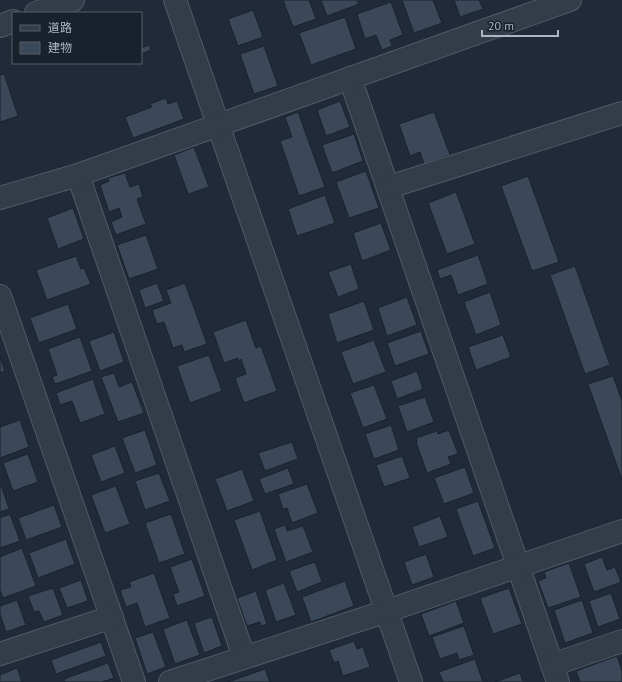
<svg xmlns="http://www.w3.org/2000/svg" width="622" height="682" font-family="'PT Sans','Noto Sans JP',sans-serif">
<rect width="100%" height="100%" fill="#202a38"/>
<g fill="#3b4859" stroke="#1b232f">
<path d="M283,0h26l7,19 -23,8z"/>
<path d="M321,0h36l2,4 -32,12z"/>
<path d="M402,0h31l9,23 -28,10z"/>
<path d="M454,0h25l4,9 -23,8z"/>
<path d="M391,2l12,33 -13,5 2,6 -10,4 -6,-15 -11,4 -8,-25z"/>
<path d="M253,10l10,27 -25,9 -10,-27z"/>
<path d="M345,17l11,32 -45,16 -12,-32z"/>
<path d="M149,45l2,5 -10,4v-6z"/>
<path d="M264,46l14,40 -24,8 -14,-40z"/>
<path d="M4,74l14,42 -18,6v-47z"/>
<path d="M166,98l2,6 9,-3 7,18 -51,19 -8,-21 27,-10 -2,-3z"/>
<path d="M340,101l10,26 -24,9 -9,-26z"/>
<path d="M298,112l27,75 -26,9 -19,-55 12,-4 -7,-20z"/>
<path d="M434,112l16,43 -26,9 -4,-12 -10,4 -11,-32z"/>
<path d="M354,134l9,27 -31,12 -10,-28z"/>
<path d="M194,147l15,40 -21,7 -14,-39z"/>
<path d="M366,171l13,37 -30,10 -13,-36z"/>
<path d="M125,173l5,14 9,-3 4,13 -6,2 9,25 -30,11 -5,-13 11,-5 -3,-9 -10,4 -9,-27 9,-4 -1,-3z"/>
<path d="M528,176l31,86 -27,9 -31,-85z"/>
<path d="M456,192l19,52 -28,10 -19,-51z"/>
<path d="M325,195l10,28 -38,13 -9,-27z"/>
<path d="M73,208l11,31 -26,10 -11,-31z"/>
<path d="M381,223l10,27 -29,11 -9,-28z"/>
<path d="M146,235l12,34 -29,10 -12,-34z"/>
<path d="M478,255l10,29 -30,11 -7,-20 -11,4 -3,-9z"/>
<path d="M76,256l5,13 3,-1 7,16 -44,16 -11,-30z"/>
<path d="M351,264l8,25 -21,8 -10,-25z"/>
<path d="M575,266l35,99 -25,9 -35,-99z"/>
<path d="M157,283l7,18 -19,7 -6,-18z"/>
<path d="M185,283l22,61 -23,8 -2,-7 -9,3 -9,-26 -7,2 -5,-14 19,-7 -5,-13z"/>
<path d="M490,292l11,33 -25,10 -12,-33z"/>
<path d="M407,297l10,28 -30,11 -9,-28z"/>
<path d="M364,301l10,29 -37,13 -9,-29z"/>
<path d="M68,304l9,25 -38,14 -9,-25z"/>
<path d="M246,320l10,28 5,-2 16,45 -33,12 -9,-25 11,-4 -5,-15 -2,2 -1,-3 -14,5 -11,-31z"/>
<path d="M421,331l8,23 -34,12 -8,-23z"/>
<path d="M114,332l10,30 -24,9 -11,-30z"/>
<path d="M503,335l8,22 -35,13 -8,-23z"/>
<path d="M80,337l12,34 -37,13 -3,-7 5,-2 -9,-26z"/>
<path d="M374,340l12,32 -33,12 -12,-32z"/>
<path d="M209,355l13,36 -32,12 -13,-37z"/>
<path d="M0,357l5,14 -5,2z"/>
<path d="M417,371l6,18 -26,10 -6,-18z"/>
<path d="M114,373l5,14 13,-5 12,31 -26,9 -17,-45z"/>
<path d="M613,376l9,25v79l-34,-96z"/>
<path d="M93,379l12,35 -25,9 -8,-22 -12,4 -4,-12z"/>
<path d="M374,385l13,34 -24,9 -13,-35z"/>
<path d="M425,397l9,25 -27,10 -9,-26z"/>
<path d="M20,420l9,27 -29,11v-31z"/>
<path d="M391,425l8,25 -25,9 -9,-25z"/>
<path d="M145,430l12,35 -22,8 -13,-35z"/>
<path d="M449,430l9,24 -10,3 3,7 -24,9 -11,-31h1l-1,-4 21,-7 1,3z"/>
<path d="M292,442l6,17 -33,12 -7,-18z"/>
<path d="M115,446l10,27 -24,9 -10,-27z"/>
<path d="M28,454l10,28 -25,9 -10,-28z"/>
<path d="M402,456l8,22 -26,9 -8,-22z"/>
<path d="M465,467l9,26 -30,11 -10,-26z"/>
<path d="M288,468l6,16 -29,10 -6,-15z"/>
<path d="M242,469l12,32 -27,10 -12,-32z"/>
<path d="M159,473l11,28 -25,9 -10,-29z"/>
<path d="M307,484l11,29 -26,10 -5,-15 -4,1 -5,-15z"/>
<path d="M1,485l8,24 -9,3v-26z"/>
<path d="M116,486l14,38 -25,9 -14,-38z"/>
<path d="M478,501l17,47 -22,8 -17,-47z"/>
<path d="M54,505l8,22 -36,13 -8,-22z"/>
<path d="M260,511l17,49 -25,10 -18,-50z"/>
<path d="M10,514l10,27 -20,7v-30z"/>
<path d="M171,514l14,40 -26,9 -14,-40z"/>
<path d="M440,516l8,21 -29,10 -7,-20z"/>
<path d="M285,525l2,6 16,-5 10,26 -27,10 -12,-33z"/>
<path d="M66,539l9,25 -37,14 -9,-25z"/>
<path d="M22,548l14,38 -33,12 -3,-8v-33z"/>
<path d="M426,554l8,23 -22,8 -8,-23z"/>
<path d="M602,557l5,13 8,-3 6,15 -27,10 -10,-28z"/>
<path d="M192,559l13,37 -28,10 -4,-12 6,-2 -9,-25z"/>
<path d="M315,562l7,20 -25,10 -8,-21z"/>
<path d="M569,563l12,34 -33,11 -10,-27 8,-3 -2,-6z"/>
<path d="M154,573l16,45 -25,9 -8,-24 -11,4 -6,-17 11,-3 -2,-5z"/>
<path d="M81,580l7,21 -21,7 -8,-20z"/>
<path d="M345,581l9,25 -43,16 -9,-25z"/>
<path d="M284,583l12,32 -20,7 -11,-32z"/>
<path d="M53,588l10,27 -19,7 -5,-11 -5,1 -6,-16z"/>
<path d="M509,588l13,36 -29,10 -13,-36z"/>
<path d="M256,591l11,33 -6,2 -1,-4 -13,4 -10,-28z"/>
<path d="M611,593l9,26 -22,8 -9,-26z"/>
<path d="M17,600l9,25 -20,7 -6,-18v-8z"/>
<path d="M582,600l11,33 -28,10 -11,-33z"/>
<path d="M456,601l8,22 -35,13 -8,-22z"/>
<path d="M212,617l10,29 -18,7 -10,-30z"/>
<path d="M187,620l13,35 -25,9 -12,-35z"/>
<path d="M464,626l10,29 -15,5 -2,-7 -17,6 -8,-22z"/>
<path d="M153,632l13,35 -19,7 -12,-36z"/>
<path d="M354,641l3,8 6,-2 7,20 -27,9 -5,-15 -4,2 -5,-13z"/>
<path d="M101,642l5,14 -50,18 -5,-14z"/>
<path d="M617,656l5,15v11h-42l-4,-11z"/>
<path d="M475,659l8,23h-40l-4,-10z"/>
<path d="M108,663l6,15 -12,4h-37l-1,-3z"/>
<path d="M17,668l5,14h-22v-7z"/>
<path d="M265,669l5,13h-42z"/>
<path d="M520,673l3,9h-28z"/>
</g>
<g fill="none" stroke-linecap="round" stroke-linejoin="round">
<defs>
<g id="minor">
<path d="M175,0l236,682"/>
<path d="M36,13l37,-13"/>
<path d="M0,26l13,-5"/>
<path d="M350,78l208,604"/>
<path d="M78,175l166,482"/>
<path d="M389,187l233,-74"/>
<path d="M0,198l78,-23 492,-175"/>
<path d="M0,296l134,386"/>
<path d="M0,654l112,-37"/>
<path d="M552,665l70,-24"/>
<path d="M170,682l217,-71 235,-80"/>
</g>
</defs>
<use href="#minor" stroke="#515966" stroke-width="24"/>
<use href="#minor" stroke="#333c49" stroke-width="22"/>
</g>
<rect x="12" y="12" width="130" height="52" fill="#19212d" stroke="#545d6a"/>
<rect x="20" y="25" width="20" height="6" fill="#333c49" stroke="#545d6a"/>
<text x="48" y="32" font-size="12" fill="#adb6c5">道路</text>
<rect x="20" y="42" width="20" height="12" fill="#3b4859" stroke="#545d6a"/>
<text x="48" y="52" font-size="12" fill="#adb6c5">建物</text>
<path d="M482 30v6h76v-6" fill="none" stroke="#adb6c5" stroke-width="2"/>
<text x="488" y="30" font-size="12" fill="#adb6c5" stroke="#19212d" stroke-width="3" paint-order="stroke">20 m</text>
</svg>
